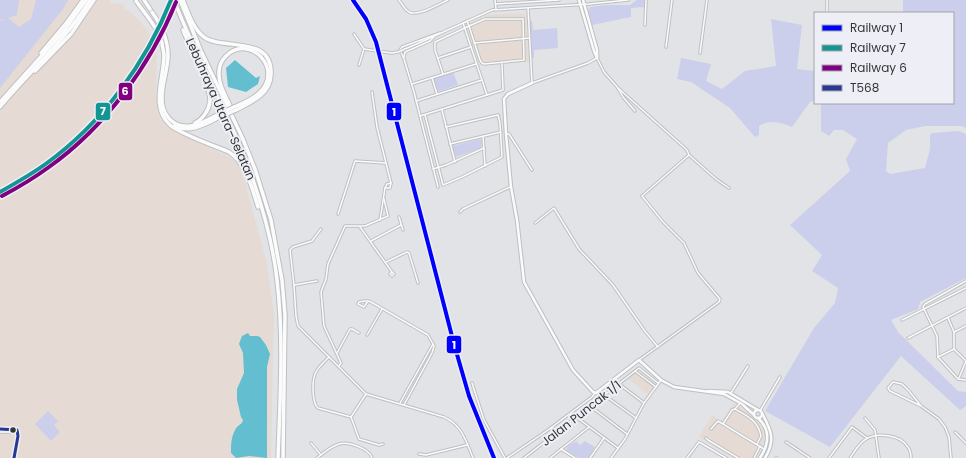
<svg xmlns="http://www.w3.org/2000/svg" width="966" height="458" font-family="Poppins,sans-serif">
<rect width="100%" height="100%" fill="#e2e3e6"/>
<g fill="#e5dbd4">
<path d="M0,0h110l1,3 11,1 3,2 -1,3 8,4 17,19 1,6 5,3 2,6 -1,47 3,21 8,12 66,32 9,11 25,94 7,50 -3,144h-271z"/>
<path d="M522,13l4,3 3,46 -49,3 -14,-40 22,-10z"/>
<path d="M635,372l20,15 -6,8 -22,-17z"/>
<path d="M734,403l16,11 10,10 3,7 1,10 -8,17h-23l-34,-21 13,-22 10,7z"/>
</g>
<g fill="#cbcfec">
<path d="M0,0h19l-2,15 -9,3 11,9 12,-8 5,-19h32l-5,9 -63,79v-67l5,-2 -5,1z"/>
<path d="M637,0h8v7l-14,1v9l-39,8 -4,-14 2,-4 17,-2h23z"/>
<path d="M903,0h63v128l-4,-2h-37l-19,4 -18,13 -2,28 4,3 35,-6 5,-19v-14l2,-2 27,-2 7,3v144l-46,24 -2,7 -27,11 7,12 60,59 8,1v14l-6,4 -59,-54 -71,91 -65,-36 49,-83 21,-25 3,-15 -26,-17 10,-16 -32,-30 60,-54 -4,-12 11,-20 -14,-9h-9l-5,6 -8,-5v-28h132v-90h-50z"/>
<path d="M771,19l31,6 -5,44 18,2v29l-5,2 -18,25c-11,-5 -22,-8 -33,-1v9l-4,2 -25,-29 -39,-26 -14,-3 4,-21 30,6 -5,17 16,8 23,-18 31,-5z"/>
<path d="M529,21h3l1,9 24,-2 1,20 -24,2v8h-3z"/>
<path d="M453,72l5,13 -21,7 -4,-13z"/>
<path d="M481,139l1,2 -1,7 -25,9 -4,-11z"/>
<path d="M48,411l10,10 -4,4 6,7 -9,9 -16,-17z"/>
<path d="M576,441l4,4 5,-4 10,6 -7,11h-9l-13,-8 1,-3z"/>
</g>
<g fill="#63bfd0">
<path d="M235,60l21,18 4,-2 -2,8 -12,8 -18,-5 -2,-19z"/>
<path d="M248,333l2,3h7l3,1 6,8 4,9 -3,13v91l-18,-2 -13,2 -5,-5c0,-9 0,-18 6,-26 3,-3 5,-3 6,-7l-2,-3 -4,-17v-11l7,-16 -1,-20 -4,-9 3,-8z"/>
</g>
<g fill="none" stroke-linecap="round" stroke-linejoin="round">
<defs>
<g id="street">
<path d="M399,0c3,4 6,10 10,12 9,5 30,-8 39,-12"/>
<path d="M495,0l1,9"/>
<path d="M827,0v13"/>
<path d="M496,4l63,-4"/>
<path d="M528,8l4,75 56,-20 9,-5 7,14 14,16 69,62 2,5 27,24 13,9"/>
<path d="M463,23l24,72"/>
<path d="M645,25l1,-25"/>
<path d="M354,34l10,15 -5,16"/>
<path d="M419,43l73,-33 97,-6 39,-4"/>
<path d="M474,43l55,-5"/>
<path d="M666,47l6,-47"/>
<path d="M700,53l7,-53"/>
<path d="M404,57l1,-5 25,-11 4,-4"/>
<path d="M438,58l33,-11"/>
<path d="M443,74l-8,-24v-8l34,-16 16,-7h38l1,41 -40,4 -2,-1 -2,-3 -11,-34 -2,-5"/>
<path d="M432,78l5,16"/>
<path d="M412,84l64,-20"/>
<path d="M618,88l5,9 12,14"/>
<path d="M372,92l5,35 9,36"/>
<path d="M416,101l66,-21"/>
<path d="M442,110l13,52"/>
<path d="M425,115l18,70 19,-8 40,-20 -2,-34 -2,-8 -52,12"/>
<path d="M420,116l83,-26 -1,-26"/>
<path d="M506,134h3l23,36"/>
<path d="M483,136l2,30"/>
<path d="M450,144l51,-12"/>
<path d="M433,169l13,-4 38,-17"/>
<path d="M438,187l-24,-95 -10,-33 -4,-9 2,-3 38,-14"/>
<path d="M385,188h5l1,-5"/>
<path d="M460,212l3,-3 47,-22"/>
<path d="M338,214l17,-53 31,2 5,20 -4,1 -2,4 -5,32"/>
<path d="M399,217l4,13"/>
<path d="M535,223l19,-15 25,41 34,36 31,45 14,17"/>
<path d="M360,227l32,45"/>
<path d="M321,229l-9,12 -19,6 -3,3 4,35 2,31 2,10 68,68 78,23c18,8 22,24 29,41"/>
<path d="M371,241l30,-16"/>
<path d="M386,262l21,-10 2,1 9,30"/>
<path d="M392,272l2,2 -2,2 -2,-2z"/>
<path d="M966,281l-41,23 -2,3 14,29 1,21 20,22 8,1"/>
<path d="M294,285l23,-4"/>
<path d="M368,301l-4,6 -6,-3 1,-2c4,-1 8,-2 12,0l57,33 6,11 -2,7 -28,52"/>
<path d="M948,318l6,14v17l12,12"/>
<path d="M902,320l64,-32"/>
<path d="M954,332l12,-6"/>
<path d="M367,335l15,-26"/>
<path d="M908,338l58,-30"/>
<path d="M337,353l13,-24h2l7,4"/>
<path d="M329,357c-5,5 -12,11 -14,17 -3,8 -3,29 3,34l33,9 15,-23"/>
<path d="M938,357l16,-8"/>
<path d="M639,360l80,-58 1,-3 -22,-26 -14,-30 -21,-21 -21,-26 47,-41"/>
<path d="M339,366l2,-3 -17,-37 -3,-34 5,-13 2,-15 17,-38h20l23,-10 -4,-17"/>
<path d="M635,371l21,16"/>
<path d="M959,378l7,-17"/>
<path d="M472,383l12,37 21,38"/>
<path d="M619,384l25,19"/>
<path d="M731,393l17,-27"/>
<path d="M604,395l32,23"/>
<path d="M400,403l33,-59"/>
<path d="M590,406l37,28"/>
<path d="M921,406l-31,-15 -2,-3 5,-6 9,2 7,7 12,15 18,13 6,8 4,10 2,21"/>
<path d="M735,409l5,-6"/>
<path d="M760,411l20,-34"/>
<path d="M351,417l8,22 20,6 4,-1"/>
<path d="M576,417l42,31"/>
<path d="M865,418l10,12 4,28"/>
<path d="M723,424l9,-14 3,-1c13,7 23,12 26,27l-4,8"/>
<path d="M0,429h14l3,1 1,6 -4,22"/>
<path d="M711,429l7,-8 46,28"/>
<path d="M0,432h18"/>
<path d="M955,432l11,11"/>
<path d="M706,438l2,2 30,18"/>
<path d="M786,442l24,16"/>
<path d="M311,443l10,12"/>
<path d="M561,449l14,9"/>
<path d="M419,454l7,1 41,-10"/>
<path d="M317,458c6,-5 15,-12 22,-14 9,-3 31,5 33,14"/>
<path d="M507,458l41,-28 44,-33 3,-4"/>
<path d="M524,458l115,-90 19,15"/>
<path d="M550,458l39,-31"/>
<path d="M590,458l14,-20"/>
<path d="M611,458l14,-19 19,-36 17,-23"/>
<path d="M687,458l12,-16 27,16"/>
<path d="M754,458l6,-12"/>
<path d="M776,458h1"/>
<path d="M829,458l23,-31 15,11"/>
<path d="M850,458c5,-7 9,-15 16,-19 11,-7 34,-4 41,7 3,3 4,8 4,12"/>
</g>
<g id="secondary">
<path d="M579,0l15,51 3,7"/>
<path d="M583,0l14,50v7"/>
<path d="M532,83l-24,11 -4,5 2,35 5,53 6,33 7,62 49,88 20,22 3,1 43,-33 22,20 13,7 50,7 18,10 12,11"/>
<path d="M708,391l20,1 30,18"/>
<circle cx="758" cy="414" r="4"/>
<path d="M762,413c9,17 14,27 3,45"/>
<path d="M758,418c13,12 11,26 2,40"/>
</g>
<g id="highway">
<path d="M144,0l6,9"/>
<path d="M174,0c22,58 55,113 76,171 12,34 23,73 27,109 7,59 3,119 1,178"/>
<path d="M180,0l21,51 41,86 13,32 16,51 11,60 3,35 -2,143"/>
<path d="M183,0c5,12 10,29 21,37 19,14 69,-3 67,38 -1,20 -20,27 -35,35"/>
<path d="M136,1c9,13 22,27 26,42 0,4 2,8 2,12 0,23 -14,52 6,70 10,9 45,21 59,27 17,11 23,36 29,55"/>
<path d="M152,12c9,13 16,27 16,43 0,14 -6,28 -6,42 -1,17 11,31 28,29 11,-1 22,-9 31,-13"/>
<path d="M183,30c6,16 28,56 27,71 -1,9 -7,18 -15,22"/>
<path d="M41,53l26,-31 16,-22"/>
<path d="M35,71l36,-37 23,-34"/>
<path d="M0,102l64,-71 22,-31"/>
<path d="M0,107c30,-36 66,-67 90,-107"/>
<path d="M232,110c-5,-12 -14,-25 -13,-38 0,-6 3,-12 7,-16 23,-23 59,13 33,37 -7,7 -16,10 -25,14"/>
<path d="M174,126c17,8 33,-3 48,-10"/>
</g>
</defs>
<use href="#street" stroke="#bebfc2" stroke-width="3.5"/>
<use href="#secondary" stroke="#bebfc2" stroke-width="4.5"/>
<use href="#highway" stroke="#bebfc2" stroke-width="5.5"/>
<use href="#street" stroke="#fbfbfb" stroke-width="1.5"/>
<use href="#secondary" stroke="#fbfbfb" stroke-width="2.5"/>
<use href="#highway" stroke="#fbfbfb" stroke-width="3.5"/>
<defs>
<path id="street-bridge" d="M364,49l28,4 6,-1 21,-9"/>
<g id="highway-bridge">
<path d="M221,113l13,-6"/>
<path d="M222,116l14,-6"/>
</g>
</defs>
<use href="#street-bridge" stroke="#bebfc2" stroke-width="3.5" stroke-linecap="butt"/>
<use href="#highway-bridge" stroke="#bebfc2" stroke-width="5.5" stroke-linecap="butt"/>
<use href="#street-bridge" stroke="#fbfbfb" stroke-width="1.5"/>
<use href="#highway-bridge" stroke="#fbfbfb" stroke-width="3.5"/>
<defs>
<path id="bus-1" d="M0,429l17,1 1,6 -4,22"/>
</defs>
<use href="#bus-1" stroke="#eeeff6" stroke-width="6"/>
<use href="#bus-1" stroke="#283890" stroke-width="3"/>
<defs>
<path id="rail-1" d="M353,0l13,19 10,23 78,302 15,52 25,62"/>
<path id="rail-2" d="M0,192c16,-9 32,-18 47,-29 55,-40 99,-100 124,-163"/>
<path id="rail-3" d="M2,196c17,-9 32,-18 47,-29 56,-40 101,-101 127,-165"/>
</defs>
<use href="#rail-1" stroke="#eeeff6" stroke-width="7"/>
<use href="#rail-2" stroke="#eeeff6" stroke-width="7"/>
<use href="#rail-3" stroke="#eeeff6" stroke-width="7"/>
<use href="#rail-1" stroke="#00f" stroke-width="4"/>
<use href="#rail-2" stroke="#139593" stroke-width="4"/>
<use href="#rail-3" stroke="#800080" stroke-width="4"/>
</g>
<circle fill="#333436" stroke="#eeeff6" stroke-width="1.5" cx="13" cy="430" r="3.5"/>
<g text-anchor="middle" dominant-baseline="central" stroke-width="4" stroke-linejoin="round" paint-order="stroke">
<g font-size="12" fill="#333436" stroke="#eeeff6">
<text transform="translate(221 109) rotate(66)">Lebuhraya Utara–Selatan</text>
<text transform="translate(581 413) rotate(-38)">Jalan Puncak 1/1</text>
</g>
</g>
<g stroke="#eeeff6" stroke-width="1.5">
<rect x="118" y="82" width="15" height="19" rx="4" fill="#800080"/>
<rect x="95" y="102" width="16" height="19" rx="4" fill="#139593"/>
<rect x="386" y="102" width="16" height="19" rx="4" fill="#00f"/>
<rect x="446" y="335" width="16" height="19" rx="4" fill="#00f"/>
</g>
<g font-size="11" text-anchor="middle" font-weight="bold" fill="#fff">
<text x="125" y="95">6</text>
<text x="103" y="115">7</text>
<text x="394" y="116">1</text>
<text x="454" y="349">1</text>
</g>
<rect x="814" y="12" width="140" height="92" fill="#eeeff6" stroke="#a3a4a9"/>
<rect x="822" y="25" width="20" height="6" fill="#0000ff" stroke="#a3a4a9"/>
<text x="850" y="32" font-size="12" fill="#333436">Railway 1</text>
<rect x="822" y="45" width="20" height="6" fill="#139593" stroke="#a3a4a9"/>
<text x="850" y="52" font-size="12" fill="#333436">Railway 7</text>
<rect x="822" y="65" width="20" height="6" fill="#800080" stroke="#a3a4a9"/>
<text x="850" y="72" font-size="12" fill="#333436">Railway 6</text>
<rect x="822" y="85" width="20" height="6" fill="#283890" stroke="#a3a4a9"/>
<text x="850" y="92" font-size="12" fill="#333436">T568</text>
</svg>
